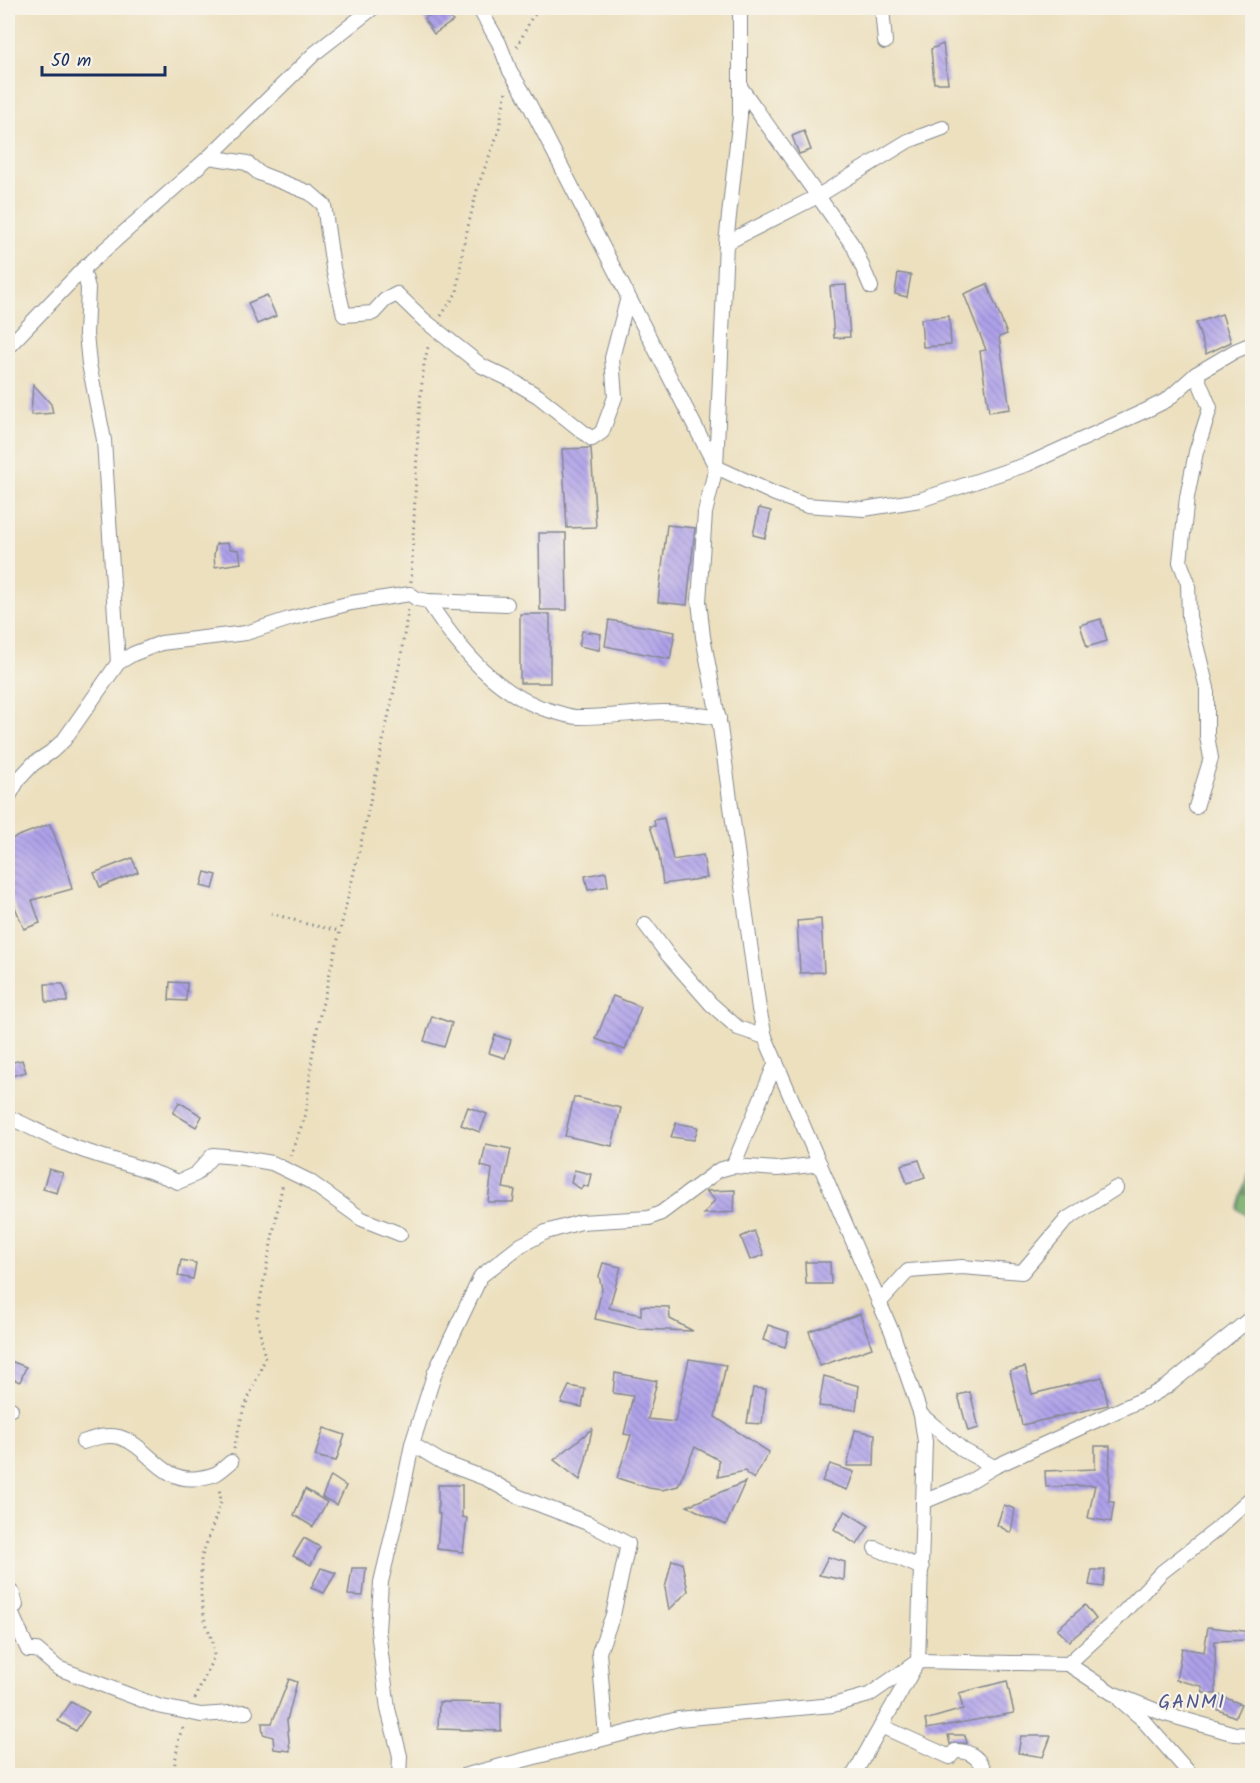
<svg xmlns="http://www.w3.org/2000/svg" width="1260" height="1783" font-family="Kalam,sans-serif">
<defs>
<pattern id="forest-firs" width="22" height="20" patternUnits="userSpaceOnUse" patternTransform="scale(1.5)"><rect width="22" height="20" fill="#78ae6b"/><path d="M5 1l3.5 6h-7zM16 11l3.5 6h-7z" fill="#628e5b"/></pattern>
<pattern id="building-back-hatch" width="6" height="6" patternUnits="userSpaceOnUse" patternTransform="scale(1.5)"><rect width="6" height="6" fill="#afa1ea"/><path d="M-1 5l2 2M0 0l6 6M5-1l2 2" fill="none" stroke="#8e84c1"/></pattern>
</defs>
<rect width="100%" height="100%" fill="#f7f3e8"/>
<filter id="ink" filterUnits="userSpaceOnUse"><feTurbulence type="fractalNoise" baseFrequency=".0167" numOctaves="2"/><feDisplacementMap in="SourceGraphic" scale="12" xChannelSelector="R" yChannelSelector="G"/><feConvolveMatrix kernelMatrix="1 2 1 2 8 2 1 2 1" color-interpolation-filters="sRGB"/></filter>
<filter id="wash" filterUnits="userSpaceOnUse"><feTurbulence type="fractalNoise" baseFrequency=".008" numOctaves="4" result="noise"/><feDisplacementMap in="SourceGraphic" scale="24" xChannelSelector="R" yChannelSelector="G"/><feGaussianBlur stdDeviation="1.35" result="paint"/><feColorMatrix in="noise" values="0 0 0 0 0 0 0 0 0 0 0 0 0 0 0 0 0 1.4 0 .05"/><feComposite in="paint" operator="in"/></filter>
<g filter="url(#wash)">
<rect width="100%" height="100%" fill="#ece0bf"/>
<path fill="url(#forest-firs)" stroke="#4a6e64" stroke-width="1.5" d="M1252,1161v58l-15,-10z"/>
<g id="blocks">
<g fill="url(#building-back-hatch)">
<path d="M440,8h3l10,13 -19,13 -10,-15z"/>
<path d="M943,44l5,39h-14l-3,-34z"/>
<path d="M804,131l7,19 -12,4 -7,-18z"/>
<path d="M898,273l13,2 -4,22 -12,-3z"/>
<path d="M987,284l20,50 -8,3 11,72 -21,3 -9,-61 6,-1 -22,-56z"/>
<path d="M846,285l4,52 -16,1 -4,-52z"/>
<path d="M267,295l9,21 -19,8 -9,-21z"/>
<path d="M1222,314l9,28 -25,12 -10,-31z"/>
<path d="M949,316l2,29 -28,2 -2,-28z"/>
<path d="M33,384l18,20 2,9 -22,2z"/>
<path d="M591,448l5,79 -29,1 -5,-79z"/>
<path d="M759,508l12,3 -6,27 -12,-3z"/>
<path d="M667,525l28,3 -8,77 -29,-3z"/>
<path d="M539,533h27l1,77h-27z"/>
<path d="M228,543l2,6 9,1 2,13 -26,4 -1,-12 2,-11z"/>
<rect x="520" y="614" width="30" height="69"/>
<path d="M1101,619l6,22 -20,6 -7,-22z"/>
<path d="M609,620l66,12 -5,27 -65,-13z"/>
<path d="M582,631l19,3 -2,16 -20,-4z"/>
<path d="M664,818l9,42 30,-5 4,23 -44,6 -4,-30 -9,-28h5l-1,-6z"/>
<path d="M50,824l13,33 9,32 -40,11 8,23 -16,6 -14,-34 -2,1v-56z"/>
<path d="M132,858l6,14 -38,15 -6,-14z"/>
<path d="M205,872l12,3 -4,14 -12,-3z"/>
<path d="M606,872l2,14 -20,4 -3,-14z"/>
<path d="M821,919l3,53 -24,1 -3,-52z"/>
<path d="M170,982l17,1 -1,18 -17,-1z"/>
<path d="M45,984h18l4,10v8h-21z"/>
<path d="M613,996l28,11 -16,43 -29,-11z"/>
<path d="M432,1016l20,7 -8,24 -20,-6z"/>
<path d="M495,1035l16,5 -6,18 -16,-5z"/>
<path d="M22,1060l4,12 -15,4 -3,-13z"/>
<path d="M574,1097l47,11 -9,38 -47,-10z"/>
<path d="M179,1102l23,14 -6,11 -23,-14z"/>
<path d="M468,1107l19,7 -7,18 -19,-7z"/>
<path d="M676,1123l22,4 -4,13 -23,-3z"/>
<path d="M486,1144l25,5 -8,39 12,2 -2,12h-25l4,-33 -11,-3z"/>
<path d="M919,1160l6,17 -18,6 -6,-18z"/>
<path d="M49,1169l14,4 -6,20 -14,-4z"/>
<path d="M574,1170l17,4 -3,13 -5,-2 -2,4 -10,-6z"/>
<path d="M735,1190l-1,22 -30,2 11,-14 -9,-9z"/>
<path d="M754,1231l10,24 -14,5 -9,-23z"/>
<path d="M181,1260l15,3 -3,16 -15,-3z"/>
<path d="M805,1262h25l1,22h-25z"/>
<path d="M603,1263l18,4 -12,41 32,7v-9l28,1 1,12 23,12 -54,-2 -44,-10 7,-30 -3,-13z"/>
<path d="M860,1314l12,34 -52,18 -11,-35z"/>
<path d="M768,1325l21,7 -4,15 -22,-7z"/>
<path d="M689,1359l37,6 -11,52 54,35 -15,27 -7,-5 -2,-3 -27,6 1,-17 -24,-13 -17,39 -16,4 -13,-2 -32,-10 14,-43 -7,-1 9,-38 -20,-3 2,-20 42,8 -9,38 27,3z"/>
<path d="M8,1360l18,7 -6,15 -12,-5z"/>
<path d="M1025,1367l7,27 70,-17 6,28 -86,20 -12,-54z"/>
<path d="M824,1376l35,10 -3,24 -37,-4z"/>
<path d="M569,1386l16,3 -3,18 -21,-4z"/>
<path d="M753,1388l13,1 -4,35 -15,-1z"/>
<path d="M970,1392l9,36 -11,3 -10,-36z"/>
<path d="M324,1428l21,7 -9,26 -21,-5z"/>
<path d="M592,1429l-6,30 -6,21 -26,-20z"/>
<path d="M855,1430l20,4 -1,32h-27z"/>
<path d="M1095,1446h15l-1,56h5l-3,20 -23,-4 7,-33 -49,2 -1,-16 50,-2z"/>
<path d="M830,1464l24,8 -7,18 -25,-9z"/>
<path d="M331,1476l15,10 -9,19 -15,-8z"/>
<path d="M745,1482l-19,43 -39,-19z"/>
<path d="M438,1485h24v32l5,1 -4,34 -26,-3 3,-35h-2z"/>
<path d="M305,1489l22,13 -14,25 -19,-12z"/>
<path d="M1004,1505l11,4 -4,24 -14,-8z"/>
<path d="M845,1511l24,15 -12,19 -23,-16z"/>
<path d="M304,1538l16,9 -9,18 -18,-9z"/>
<path d="M828,1557l17,5 -1,18 -25,-5z"/>
<path d="M672,1560l10,3 6,28 -19,19 -4,-22z"/>
<path d="M321,1568l15,5 -12,20 -13,-5z"/>
<path d="M352,1568h14l-3,28 -15,-1z"/>
<path d="M1092,1570h13l-2,17 -14,-2z"/>
<path d="M1085,1605l11,14 -27,22 -12,-12z"/>
<path d="M1208,1627l44,5v8l-37,1 1,53 -13,-1 -1,-7 -26,-6 6,-32 22,4z"/>
<path d="M289,1679l8,3 -10,38 3,31 -16,-2 -1,-12 -10,-3 -1,-11h10z"/>
<path d="M1007,1681l7,32 -87,16 -2,-9 38,-11 -4,-16z"/>
<path d="M1218,1695l23,9 -6,13 -21,-9z"/>
<path d="M71,1702l18,10 -13,19 -18,-10z"/>
<path d="M439,1702l62,1v28l-63,-2z"/>
<path d="M948,1735h17l2,8 -17,1z"/>
<path d="M1021,1736h30l-8,21 -25,-4z"/>
</g>
</g>
</g>
<g filter="url(#ink)">
<use href="#blocks" fill-opacity="0" stroke="#84888e" stroke-width="1.5"/>
<g fill="none" stroke-linecap="round" stroke-linejoin="round">
<defs>
<g id="street">
<path d="M479,8l20,35 11,28 13,21 193,375 59,27 30,11 59,4 56,-9 108,-36 121,-55 18,-9 29,-26 39,-23 17,-7"/>
<path d="M740,8v108l-14,127 -10,224 -11,46 -6,88 4,36 17,90 39,282 6,28 127,295 29,83 4,27 -7,219 -65,115"/>
<path d="M882,8l3,34"/>
<path d="M741,88l113,159 17,40"/>
<path d="M209,157l38,6 12,10 51,20 14,12 9,63 11,47 29,-2 12,-13 12,-6 27,26 58,46 29,14 27,16 54,43 10,-7 13,-35 -3,-39 16,-61"/>
<path d="M726,243l92,-47 90,-55 35,-13"/>
<path d="M83,269l5,19 -2,46 3,30 15,76 14,223"/>
<path d="M8,347l75,-78 126,-112 106,-104 58,-45"/>
<path d="M1196,374l14,34 -14,44 -9,45 -7,65 8,21 1,34 18,71v48l4,22 -15,49"/>
<path d="M428,601c31,48 70,96 127,111 8,2 15,5 23,5 29,0 57,-4 86,-5 19,0 36,3 55,6"/>
<path d="M8,798l10,-18 15,-16 18,-12 13,-12 54,-77 15,-9 28,-11 85,-10 43,-14 62,-16 59,-9 7,5 11,2 79,3"/>
<path d="M645,924l23,31 43,49 27,24 27,9"/>
<path d="M8,1117c21,9 42,21 63,29 35,14 73,20 107,36l18,-8 17,-19 24,2 35,6 37,18 53,38 38,15"/>
<path d="M733,1166l43,-104"/>
<path d="M879,1303l29,-32 54,-4 60,5 45,-53 49,-31"/>
<path d="M8,1409h3"/>
<path d="M921,1415l42,35 31,17"/>
<path d="M83,1442c12,-4 23,-8 36,-5 31,9 42,47 80,41 18,-3 18,-4 32,-16"/>
<path d="M412,1444l30,18 45,17 30,17 73,28 38,20 -15,71 -14,37 7,85"/>
<path d="M923,1502l41,-17 30,-18 158,-72 17,-10 83,-68"/>
<path d="M875,1548l47,20"/>
<path d="M8,1589l5,5 3,11 -5,7 17,38h9l21,18 100,38 43,9 45,-3"/>
<path d="M1068,1664l48,-44 46,-48 54,-42 36,-33"/>
<path d="M1120,1700l21,18 51,58"/>
<path d="M881,1726l69,31 5,-6c17,-1 26,9 32,25"/>
<path d="M399,1776l1,-20 -12,-47 -10,-78 3,-49 21,-88 10,-50 23,-72 46,-96 40,-31 25,-13 35,-10 68,-4 12,-5 58,-43 14,-4 44,3 43,-5"/>
<path d="M463,1776l215,-57 155,-14 36,-10 49,-34 150,3 44,29 50,20 73,21 17,1"/>
</g>
</defs>
<use href="#street" stroke="#84888e" stroke-width="16"/>
<g stroke="#84888e" stroke-width="3" stroke-dasharray="1.5 4.5" stroke-linecap="butt">
<path d="M517,47l15,-30 11,-9"/>
<path d="M441,316l16,-24 6,-45 15,-61 20,-53 8,-42"/>
<path d="M411,582l8,-171 5,-47 5,-21"/>
<path d="M271,913l36,11 32,7"/>
<path d="M290,1156l16,-42 6,-57 7,-38 45,-189 36,-168 8,-53"/>
<path d="M234,1449l9,-38 22,-52 -8,-43 26,-134"/>
<path d="M195,1699l19,-43 -1,-13 -8,-23 -4,-23v-38l20,-57 -2,-14"/>
<path d="M173,1776l6,-39 5,-12"/>
</g>
<use href="#street" stroke="#fff" stroke-width="14"/>
</g>
</g>
<g text-anchor="middle" dominant-baseline="central" stroke-width="4.5" stroke-linejoin="round" paint-order="stroke">
<g font-size="20" letter-spacing="1.5" fill="#4f578f" stroke="#f7f3e8">
<text x="1192" y="1703">GANMI</text>
</g>
</g>
<rect width="1260" height="1783" fill="none" stroke="#f7f3e8" stroke-width="30"/>
<path d="M42 66v9h123v-9" fill="none" stroke="#1b2f5e" stroke-width="3"/>
<text x="51" y="66" font-size="18" fill="#1b2f5e" stroke="#f7f3e8" stroke-width="4.5" paint-order="stroke">50 m</text>
</svg>
